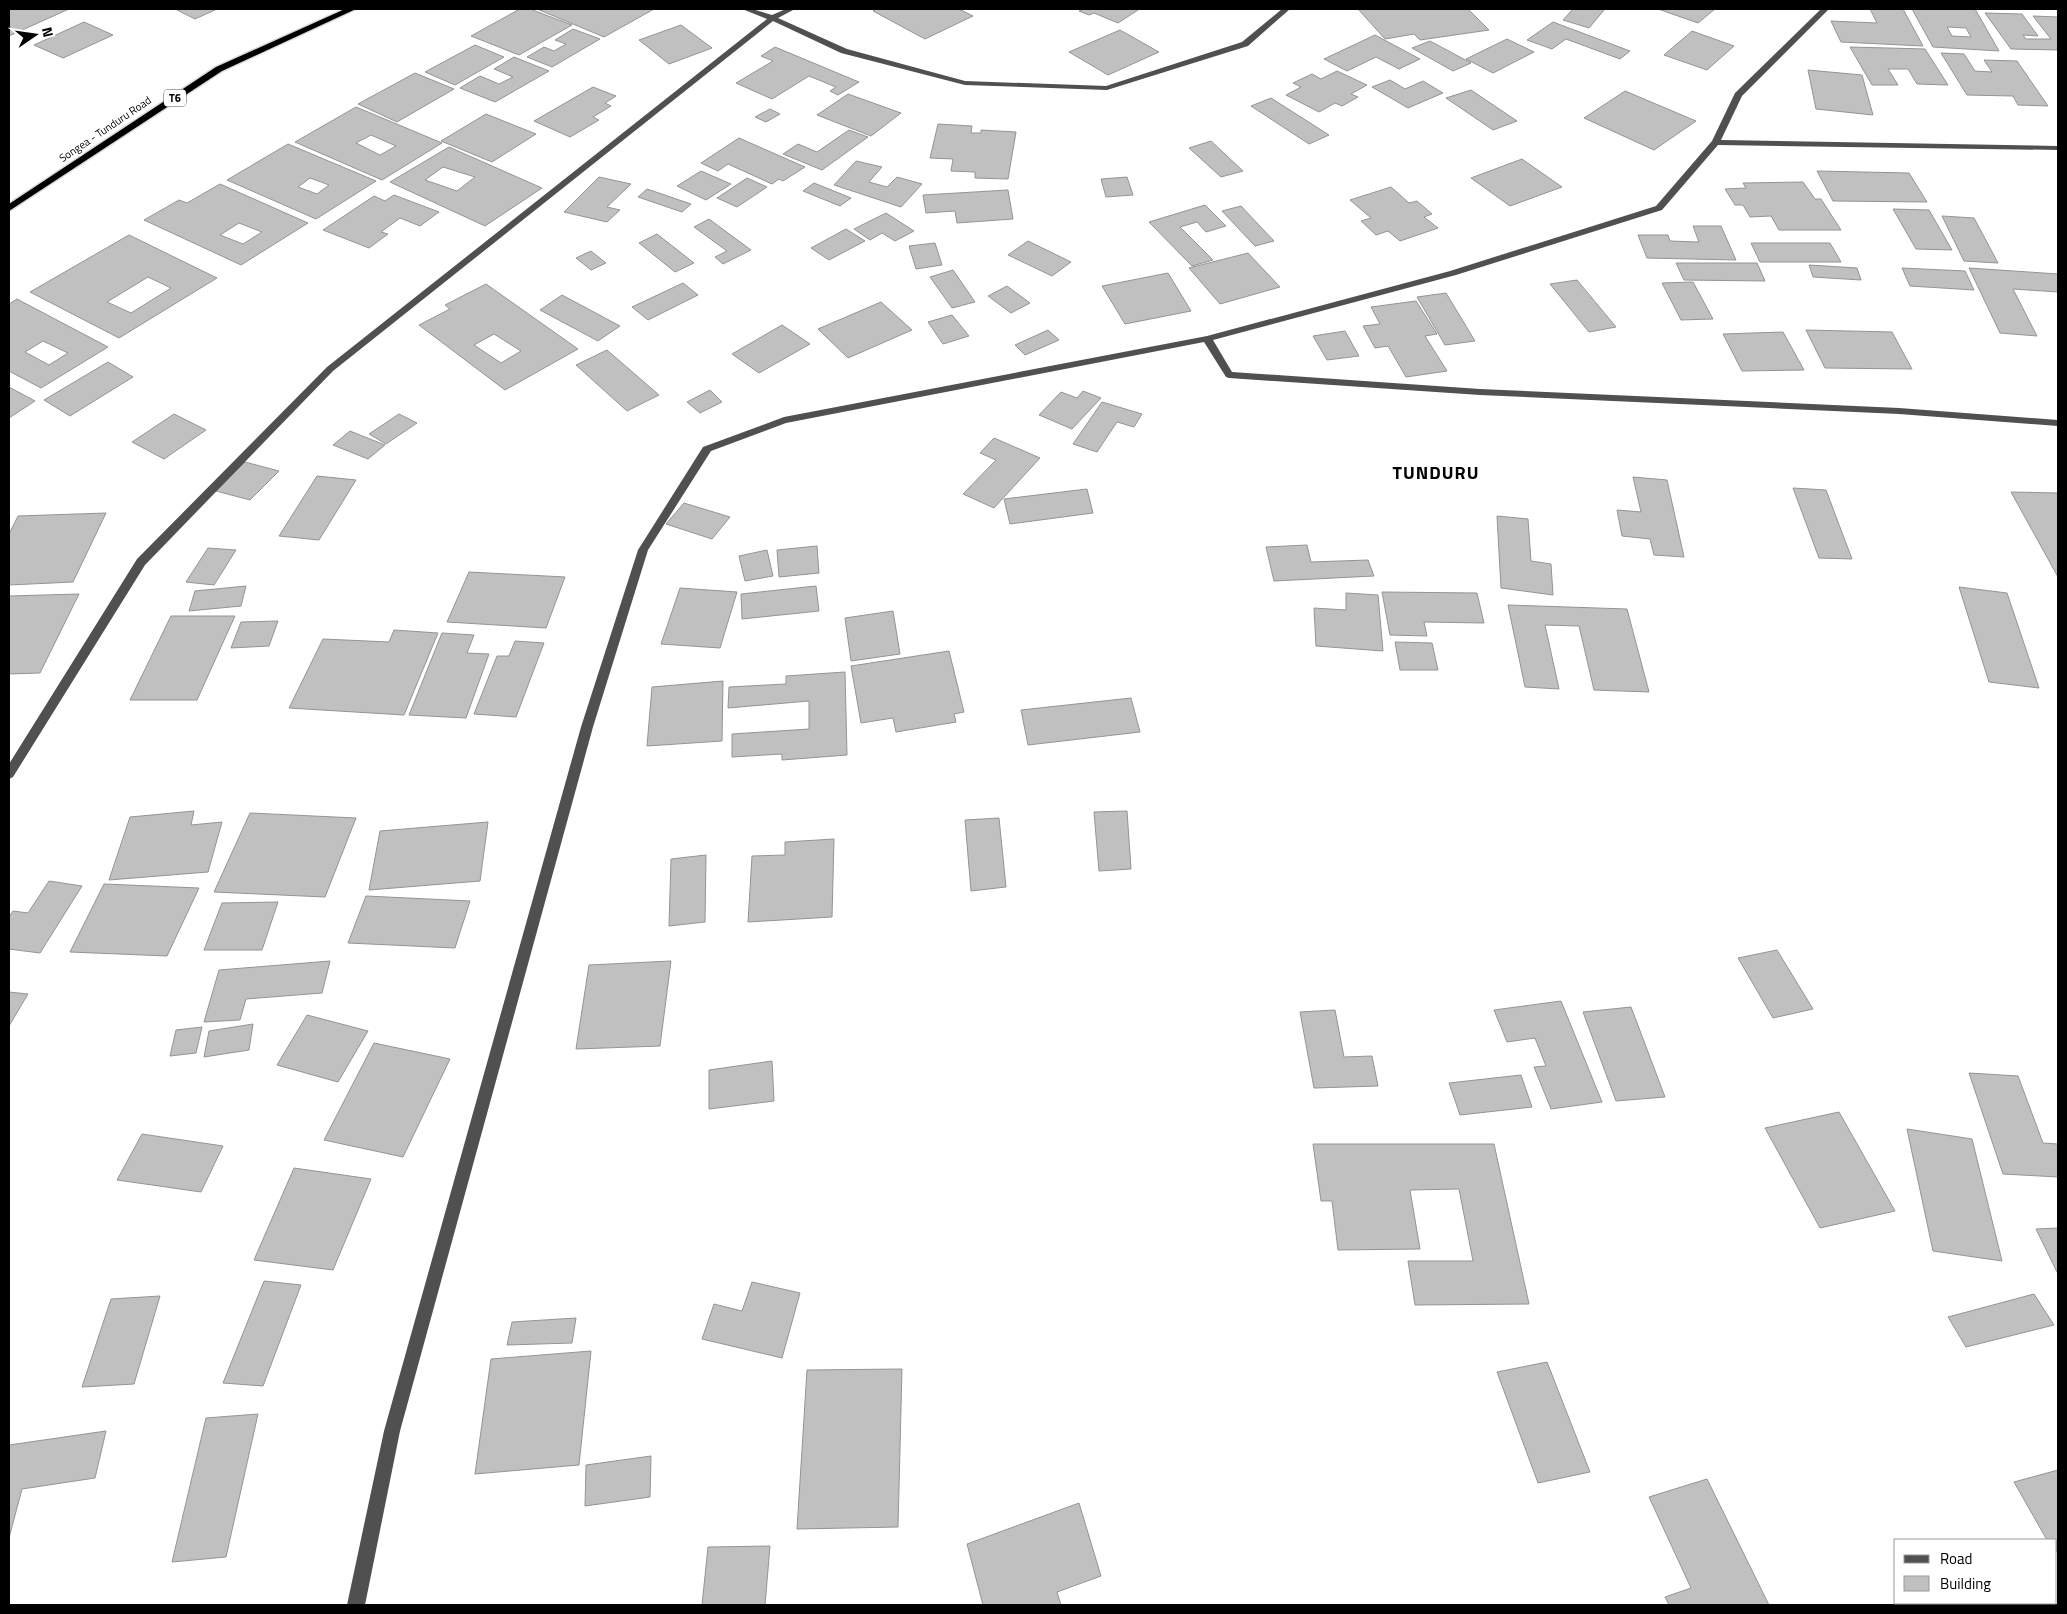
<svg xmlns="http://www.w3.org/2000/svg" width="2067" height="1614" font-family="'Titillium Web',sans-serif">
<rect width="100%" height="100%" fill="#fff"/>
<g fill="#c0c0c0" stroke="#949494" fill-rule="evenodd">
<path d="M9,9h60l-60,27z"/>
<path d="M175,9h42l-22,10z"/>
<path d="M513,9h17l42,16 -53,30 -48,-19 47,-26z"/>
<path d="M537,9h117l-50,28z"/>
<path d="M877,9h82l14,7 -48,23 -52,-28z"/>
<path d="M1084,9h50l4,1 -20,13 -24,-10 -5,2 -10,-4z"/>
<path d="M1358,9h110l21,21 -69,10 -6,-6 -29,5z"/>
<path d="M1573,9h32l-16,19 -26,-8z"/>
<path d="M1658,9h57l-17,14z"/>
<path d="M1870,9h33l20,37 -82,-4 -10,-21 46,2z"/>
<path d="M1912,9h63l24,42 -66,-4zM1947,27l19,1 5,9 -19,-1z"/>
<path d="M1985,13l37,1 16,22 -15,-1 3,4h25l-18,-23 25,1v33l-47,-1z"/>
<path d="M84,22l29,13 -50,23 -29,-13z"/>
<path d="M1553,22l77,29 -10,8 -54,-20 -14,10 -25,-9z"/>
<path d="M681,25l31,23 -43,16 -30,-24z"/>
<path d="M573,29l27,10 -48,28 -25,-10 17,-10 10,4 12,-7 -11,-4z"/>
<path d="M1120,30l39,22 -51,23 -39,-23z"/>
<path d="M1692,31l42,15 -27,24 -43,-15z"/>
<path d="M1375,35l45,24 -21,10 -23,-12 -29,14 -23,-12z"/>
<path d="M1507,39l27,13 -41,21 -27,-14z"/>
<path d="M1430,41l41,22 -18,8 -41,-23z"/>
<path d="M475,45l29,12 -49,28 -30,-13z"/>
<path d="M775,47l84,35 -21,13 -8,-4 6,-4 -27,-11 -37,23 -36,-16 37,-22 -12,-5z"/>
<path d="M1850,47l75,2 23,36 -31,-1 -9,-15h-20l10,16h-26z"/>
<path d="M1941,53l23,1 11,17 17,1 -8,-12 33,1 31,45 -30,-1 -5,-9 -46,-1z"/>
<path d="M514,57l35,14 -54,31 -35,-14 20,-12 19,8 14,-7 -19,-8z"/>
<path d="M1808,70l54,5 11,40 -57,-6z"/>
<path d="M1337,71l30,14 -16,9 7,3 -16,9 -7,-3 -16,9 -33,-17 15,-8 -8,-4 19,-9 9,5z"/>
<path d="M415,73l39,16 -57,33 -39,-18z"/>
<path d="M1390,80l15,9 18,-8 20,12 -35,15 -36,-21z"/>
<path d="M593,87l23,9 -11,7 6,3 -18,11 6,3 -29,17 -36,-16z"/>
<path d="M1471,90l46,31 -24,9 -47,-32z"/>
<path d="M1625,91l71,30 -42,29 -70,-32z"/>
<path d="M848,94l53,19 -30,23 -54,-21z"/>
<path d="M1271,98l58,37 -20,9 -58,-38z"/>
<path d="M356,107l86,36 -60,37 -87,-38zM371,135l25,11 -16,9 -24,-12z"/>
<path d="M770,109l10,5 -14,8 -11,-5z"/>
<path d="M486,114l50,20 -44,28 -51,-21z"/>
<path d="M938,124l34,2 -1,7h10v-3l35,2 -8,47 -33,-1v-6l-24,-1 2,-12 -23,-1z"/>
<path d="M849,130l19,7 -46,33 -39,-16 15,-10 19,8z"/>
<path d="M739,138l66,29 -22,14 -4,-2 -7,5 -44,-20 -10,7 -17,-8z"/>
<path d="M1211,141l32,30 -22,6 -32,-29z"/>
<path d="M288,144l88,37 -60,38 -89,-39zM310,178l19,7 -12,9 -19,-7z"/>
<path d="M449,147l93,41 -57,38 -95,-44zM443,167l32,10 -18,14 -32,-11z"/>
<path d="M1522,159l40,28 -52,19 -39,-28z"/>
<path d="M856,161l26,6 -13,15 18,5 10,-10 25,7 -21,23 -67,-22z"/>
<path d="M701,171l30,13 -25,16 -29,-14z"/>
<path d="M1817,171l92,2 18,29 -94,-1z"/>
<path d="M599,177l32,7 -24,23 13,3 -13,12 -43,-10z"/>
<path d="M1127,177l6,18 -27,2 -5,-18z"/>
<path d="M747,178l20,9 -30,20 -20,-9z"/>
<path d="M1803,182l12,17h6l20,31h-62l-8,-14 -21,1 -7,-12h-8l-10,-16 21,-1 -3,-5z"/>
<path d="M814,183l37,15 -11,8 -37,-15z"/>
<path d="M220,184l88,39 -67,42 -97,-45 35,-20 8,3zM239,223l23,9 -19,12 -23,-9z"/>
<path d="M1391,187l18,16 8,-2 15,13 -8,3 14,11 -38,13 -12,-10 -12,4 -15,-14 10,-3 -21,-18z"/>
<path d="M647,189l44,15 -9,8 -44,-15z"/>
<path d="M1008,190l5,29 -56,4 -2,-12 -29,2 -3,-18z"/>
<path d="M394,195l45,17 -19,14 -20,-8 -19,14 7,2 -19,14 -46,-18 51,-34 11,5z"/>
<path d="M1205,205l21,21 -20,6 -9,-10 -17,5 33,33 -21,6 -43,-44z"/>
<path d="M1241,206l33,35 -19,5 -33,-35z"/>
<path d="M1893,209l36,1 23,40 -36,-1z"/>
<path d="M886,213l28,18 -19,10 -13,-8 -12,7 -16,-11z"/>
<path d="M1942,216l32,2 24,45 -34,-2z"/>
<path d="M709,219l42,31 -28,14 -8,-7 12,-6 -33,-24z"/>
<path d="M1693,226h28l15,34 -89,-2 -9,-23h30l2,6 29,1z"/>
<path d="M846,229l19,12 -36,19 -18,-12z"/>
<path d="M657,234l37,29 -19,9 -36,-29z"/>
<path d="M129,235l88,43 -98,60 -89,-46zM148,277l23,11 -40,25 -24,-11z"/>
<path d="M1028,241l43,21 -19,14 -44,-21z"/>
<path d="M935,243l7,22 -26,4 -7,-23z"/>
<path d="M1751,243h79l11,19h-81z"/>
<path d="M591,251l15,12 -15,7 -15,-12z"/>
<path d="M1248,253l32,34 -60,17 -31,-36z"/>
<path d="M1676,263h81l8,18 -81,-1z"/>
<path d="M1809,265l48,3 4,12 -48,-3z"/>
<path d="M1902,268l63,3 9,19 -64,-4z"/>
<path d="M1969,268l89,6v18l-45,-3 24,47 -37,-3z"/>
<path d="M953,270l22,32 -23,6 -22,-31z"/>
<path d="M1168,273l23,38 -66,13 -23,-38z"/>
<path d="M1577,280l39,47 -27,5 -39,-48z"/>
<path d="M1693,282l20,37 -32,1 -19,-37z"/>
<path d="M683,283l15,12 -50,25 -16,-13z"/>
<path d="M486,284l92,65 -73,41 -86,-65 31,-16 -5,-4zM494,334l27,17 -20,12 -27,-18z"/>
<path d="M1007,286l23,17 -19,10 -23,-17z"/>
<path d="M1446,293l29,48 -30,4 -28,-48z"/>
<path d="M562,295l58,31 -22,15 -58,-31z"/>
<path d="M17,299l91,48 -67,41 -32,-17v-67zM43,341l25,12 -19,12 -24,-13z"/>
<path d="M1416,301l21,33 -12,2 22,35 -41,6 -18,-31 -13,2 -12,-22 17,-2 -9,-17z"/>
<path d="M881,302l31,28 -64,28 -30,-29z"/>
<path d="M952,315l17,21 -26,8 -15,-22z"/>
<path d="M782,325l28,19 -51,29 -27,-19z"/>
<path d="M1048,330l11,10 -34,15 -10,-10z"/>
<path d="M1806,330l86,2 20,37 -87,-1z"/>
<path d="M1345,331l14,25 -32,4 -14,-24z"/>
<path d="M1783,332l21,38 -62,1 -19,-37z"/>
<path d="M607,350l52,45 -32,16 -51,-46z"/>
<path d="M108,362l25,15 -63,39 -26,-16z"/>
<path d="M9,387l26,14 -26,17z"/>
<path d="M710,390l12,12 -22,11 -13,-11z"/>
<path d="M1083,391l18,7 -29,31 -33,-14 22,-23 16,6z"/>
<path d="M1102,402l40,12 -8,13 -17,-5 -20,30 -24,-8z"/>
<path d="M174,414l32,16 -42,29 -32,-17z"/>
<path d="M399,414l18,9 -31,21 -17,-10z"/>
<path d="M350,431l35,14 -17,14 -35,-14z"/>
<path d="M994,438l46,20 -46,50 -31,-14 33,-34 -16,-7z"/>
<path d="M245,462l34,9 -29,29 -34,-9z"/>
<path d="M317,476l39,4 -37,60 -40,-4z"/>
<path d="M1633,477l34,3 17,77 -30,-2 -4,-16 -28,-3 -5,-26 24,2z"/>
<path d="M1793,488l33,2 26,69 -33,-1z"/>
<path d="M1087,489l6,24 -83,11 -6,-25z"/>
<path d="M2011,492l47,1v84z"/>
<path d="M684,503l46,14 -18,22 -46,-15z"/>
<path d="M106,513l-33,69 -64,3v-51l9,-18z"/>
<path d="M1497,516l31,3 3,42 20,3 2,31 -52,-7z"/>
<path d="M1307,545l4,17 57,-2 6,16 -100,5 -8,-34z"/>
<path d="M817,546l2,27 -40,4 -2,-27z"/>
<path d="M208,548l28,2 -22,35 -28,-3z"/>
<path d="M767,550l6,26 -28,5 -6,-25z"/>
<path d="M469,572l96,5 -19,51 -99,-6z"/>
<path d="M246,586l-5,20 -52,5 6,-20z"/>
<path d="M816,586l3,25 -77,8 -1,-25z"/>
<path d="M1959,587l48,6 32,95 -50,-6z"/>
<path d="M680,588l57,4 -17,56 -59,-4z"/>
<path d="M1382,592l95,1 7,30 -60,-1 3,14 -37,-1z"/>
<path d="M1346,593l32,2 5,56 -67,-5 -2,-38 32,2z"/>
<path d="M79,594l-39,79 -31,1v-78z"/>
<path d="M1508,605l119,4 22,83 -55,-2 -15,-64 -34,-1 14,64 -34,-2z"/>
<path d="M893,611l7,43 -49,7 -6,-43z"/>
<path d="M171,616h64l-38,84h-67z"/>
<path d="M278,621l-9,25 -38,2 10,-26z"/>
<path d="M394,630l44,3 -34,82 -115,-7 34,-69 66,3z"/>
<path d="M442,633l32,2 -7,18 22,1 -23,64 -57,-3z"/>
<path d="M515,641l29,2 -28,74 -42,-3 23,-58h12z"/>
<path d="M1395,642l37,1 6,27h-38z"/>
<path d="M949,651l15,61 -10,2 2,8 -60,10 -3,-14 -32,5 -10,-57z"/>
<path d="M845,672l2,83 -65,5v-6l-50,3v-23l77,-5v-28l-81,7 1,-21 57,-3v-8z"/>
<path d="M723,681l-1,60 -75,5 5,-59z"/>
<path d="M1131,698l9,34 -112,13 -7,-35z"/>
<path d="M194,811l-3,14 31,-3 -14,50 -99,8 21,-63z"/>
<path d="M1127,811l4,58 -32,2 -5,-59z"/>
<path d="M250,813l106,5 -31,79 -111,-5z"/>
<path d="M999,818l7,69 -35,4 -6,-71z"/>
<path d="M488,822l-8,59 -111,9 11,-59z"/>
<path d="M834,839l-2,78 -84,5 4,-66 33,-1v-13z"/>
<path d="M706,855l-1,67 -36,4 2,-67z"/>
<path d="M49,881l33,5 -42,67 -31,-4v-32l4,-6 15,2z"/>
<path d="M104,884l95,4 -32,68 -97,-4z"/>
<path d="M366,896l104,5 -15,47 -107,-5z"/>
<path d="M278,902l-16,48h-58l18,-47z"/>
<path d="M1777,950l36,59 -40,9 -35,-60z"/>
<path d="M330,961l-8,32 -76,6 -6,21 -36,2 15,-52z"/>
<path d="M671,961l-11,85 -84,3 13,-84z"/>
<path d="M9,992l19,2 -19,32z"/>
<path d="M1561,1001l41,101 -51,7 -17,-42 12,-1 -11,-28 -28,4 -13,-32z"/>
<path d="M1631,1007l34,90 -49,4 -33,-89z"/>
<path d="M1335,1010l9,47 28,-1 6,30 -64,2 -14,-76z"/>
<path d="M307,1015l61,16 -30,51 -61,-17z"/>
<path d="M253,1024l-4,26 -45,7 5,-26z"/>
<path d="M202,1027l-6,26 -26,3 6,-26z"/>
<path d="M374,1043l76,16 -47,98 -79,-17z"/>
<path d="M772,1061l2,40 -65,8v-39z"/>
<path d="M1969,1073l49,3 25,67 15,1v33l-55,-3z"/>
<path d="M1521,1075l11,32 -72,8 -11,-32z"/>
<path d="M1839,1112l56,99 -75,17 -55,-100z"/>
<path d="M1907,1129l65,10 30,122 -69,-10z"/>
<path d="M142,1134l81,12 -22,46 -84,-12z"/>
<path d="M1313,1144h181l35,160 -114,1 -7,-44h65l-14,-72 -49,1 10,59 -82,1 -6,-49h-11z"/>
<path d="M294,1168l77,11 -38,91 -79,-10z"/>
<path d="M2058,1228v46l-22,-45z"/>
<path d="M264,1281l37,4 -38,101 -40,-3z"/>
<path d="M752,1282l48,11 -18,65 -80,-19 12,-35 28,7z"/>
<path d="M2034,1294l20,31 -88,22 -18,-30z"/>
<path d="M160,1296l-26,88 -52,3 29,-88z"/>
<path d="M576,1318l-4,25 -65,2 5,-23z"/>
<path d="M591,1351l-12,114 -104,9 16,-115z"/>
<path d="M1547,1362l43,110 -52,11 -41,-111z"/>
<path d="M902,1369l-4,158 -101,2 10,-159z"/>
<path d="M258,1414l-32,143 -54,5 34,-144z"/>
<path d="M106,1431l-11,47 -73,11 -13,49v-93z"/>
<path d="M651,1456l-1,41 -65,9 1,-41z"/>
<path d="M2058,1470v81l-2,1v-12h-9l-33,-58z"/>
<path d="M1707,1479l62,126h-100l-4,-8 26,-9 -42,-91z"/>
<path d="M1079,1503l22,73 -44,16 4,13h-78l-16,-61z"/>
<path d="M770,1546l-5,59h-63l6,-58z"/>
</g>
<g fill="none" stroke-linecap="round" stroke-linejoin="round">
<defs>
<path id="highway" d="M345,9h11l-134,62 -213,140v-7l207,-137z"/>
</defs>
<use href="#highway" stroke="#dbdbdb" stroke-width="3"/>
<g fill="#505050" fill-rule="evenodd">
<path d="M742,9h10l20,6 14,-6h9l-17,9 69,31 118,32 141,5 136,-44 40,-33h8l-42,37 -141,44 -142,-5 -124,-32 -68,-32 -440,350 -188,194 -132,212 -4,2v-15l128,-205 190,-192 440,-348z"/>
<path d="M1821,9h8l-87,87 -21,44 337,6v4l-340,-5 -56,65 -206,65 -243,65 19,32 248,17 419,19 159,12v6l-159,-12 -419,-19 -251,-17 -3,-1 -22,-35 -418,81 -75,28 -63,99 -55,177 -193,704 -35,174h-18l37,-174 197,-704 57,-177 65,-103 81,-30 423,-81 243,-65 206,-65 56,-65 23,-48z"/>
</g>
<use href="#highway" fill="#000" fill-rule="evenodd"/>
</g>
<g text-anchor="middle" dominant-baseline="central" stroke-width="4" stroke-linejoin="round" paint-order="stroke">
<rect fill="#fff" stroke="#4c4c4c" stroke-width="1" x="164" y="89.5" width="22" height="17" rx="4"/>
<g font-size="11" font-weight="bold" fill="#000">
<text x="175" y="98">T6</text>
</g>
<g font-size="11" fill="#000" stroke="#fff">
<text transform="translate(105 129) rotate(-34)">Songea - Tunduru Road</text>
</g>
<g font-size="18" font-weight="bold" letter-spacing="1" fill="#000" stroke="#fff">
<text x="1436" y="472">TUNDURU</text>
</g>
</g>
<rect width="2067" height="1614" fill="none" stroke="#000000" stroke-width="20"/>
<rect x="1894" y="1539" width="162" height="65" fill="#ffffff" stroke="#999999"/>
<rect x="1904" y="1555" width="25" height="8" fill="#505050" stroke="#999999"/>
<text x="1940" y="1564" font-size="15" fill="#000000">Road</text>
<rect x="1904" y="1576" width="25" height="15" fill="#c0c0c0" stroke="#999999"/>
<text x="1940" y="1589" font-size="15" fill="#000000">Building</text>
<g transform="translate(35 35) rotate(77)" stroke="#ffffff" stroke-width="4" paint-order="stroke">
<path d="M0-4L9 19L0 12L-9 19Z" fill="#000000"/>
<text y="-8" font-size="14" font-weight="bold" text-anchor="middle" fill="#000000">N</text>
</g>
</svg>
